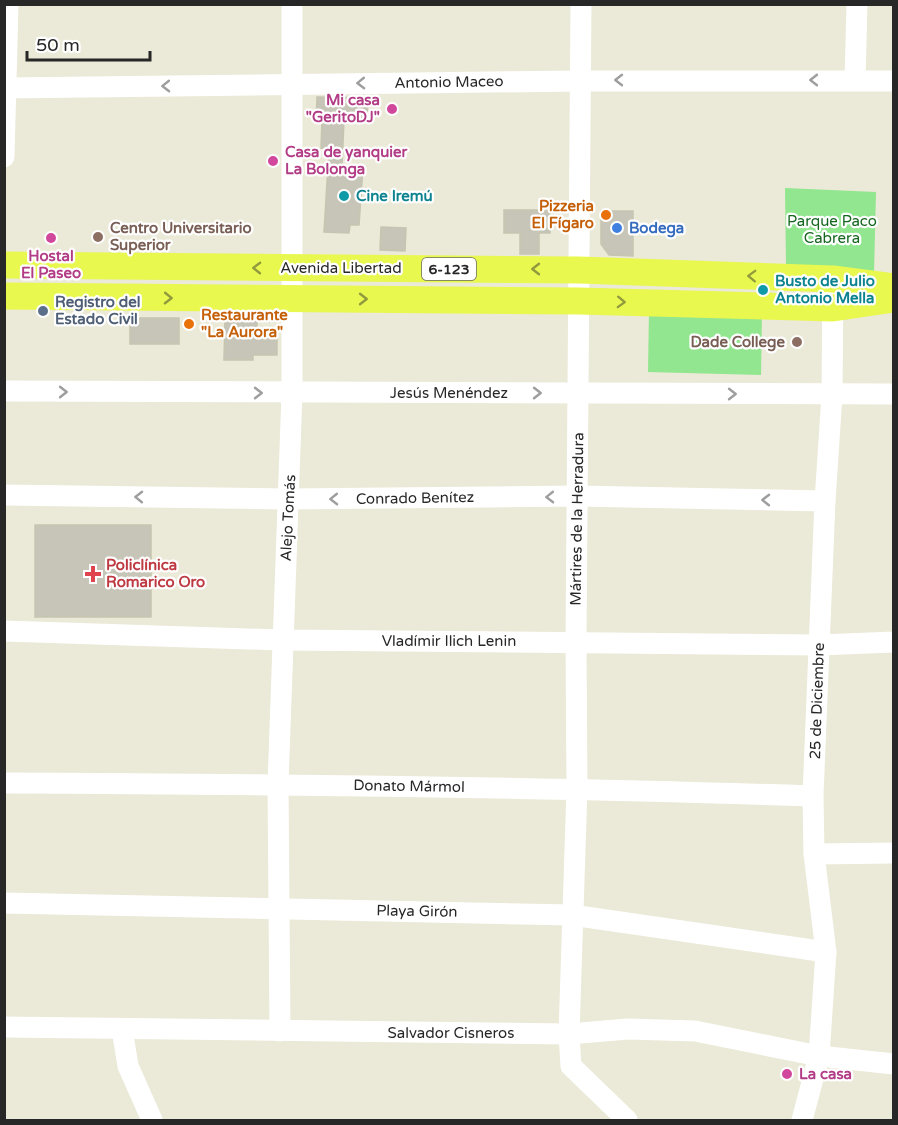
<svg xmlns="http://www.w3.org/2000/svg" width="898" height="1125" font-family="'Varela Round',sans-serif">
<rect width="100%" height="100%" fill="#ebe9d7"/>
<g fill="#91e68f">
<path d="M785,188l91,4 -2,80 -88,-7z"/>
<path d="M649,310l113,3 -1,62 -113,-3z"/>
</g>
<g fill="#c6c5b7" stroke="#c6c5b1" stroke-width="1.5">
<path d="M317,97l51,1 -1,23 -23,-1 -2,46 21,1 -4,58h-9l-1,8 -25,-1 5,-83 -8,-1 1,-28h-6z"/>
<path d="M504,210h46v23h-11v21h-19v-21h-16z"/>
<path d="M601,211h32v45l-24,-1 -8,-11z"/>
<path d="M381,227l25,1 -1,23 -25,-1z"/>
<rect x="130" y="318" width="49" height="26"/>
<path d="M225,318h32v17l20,1v19h-24v5h-29z"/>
<rect x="35" y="525" width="116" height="92"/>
</g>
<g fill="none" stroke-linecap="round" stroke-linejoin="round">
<g stroke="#fff" stroke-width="21">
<path d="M581,4l-5,638 1,146 -8,246 2,32 56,54"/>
<path d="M855,80l2,-76"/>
<path d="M4,88l576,-7h314"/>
<path d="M4,157l4,-153"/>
<path d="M4,391l890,3"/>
<path d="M4,495l285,4 289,-3 247,5"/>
<path d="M4,631l278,9 537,5 75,-3"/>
<path d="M4,783c270,1 540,4 809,13"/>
<path d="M814,854l80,-1"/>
<path d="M4,903l568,12 254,37"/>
<path d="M4,1027l565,7 59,-5 67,2 124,25 75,8"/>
<path d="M122,1029l6,37 24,54"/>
<path d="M280,1031l-2,-247 14,-391v-389"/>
<path d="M802,1120l17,-64 7,-104 -12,-98 -1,-58 12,-295 7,-106 1,-116"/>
</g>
<g stroke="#e8f84f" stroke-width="27">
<path d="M4,265l575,5 254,9 61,8"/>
<path d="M4,296l575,5 254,7 61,-9"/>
</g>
</g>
<defs><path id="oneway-chevron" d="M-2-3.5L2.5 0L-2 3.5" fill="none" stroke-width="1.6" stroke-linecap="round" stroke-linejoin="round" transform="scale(1.5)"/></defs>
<g stroke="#9e9e9e">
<use href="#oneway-chevron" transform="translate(619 80) rotate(180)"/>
<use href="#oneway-chevron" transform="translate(814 80) rotate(180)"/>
<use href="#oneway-chevron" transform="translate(361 83) rotate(179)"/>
<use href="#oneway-chevron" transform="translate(166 86) rotate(179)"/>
<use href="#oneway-chevron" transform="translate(63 392)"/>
<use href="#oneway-chevron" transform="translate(258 393)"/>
<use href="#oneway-chevron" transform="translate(537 393)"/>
<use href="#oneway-chevron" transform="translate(732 394)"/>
<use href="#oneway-chevron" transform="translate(139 497) rotate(-179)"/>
<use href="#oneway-chevron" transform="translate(550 497) rotate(179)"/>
<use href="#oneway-chevron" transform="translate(334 499) rotate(179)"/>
<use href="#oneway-chevron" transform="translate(766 500) rotate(-179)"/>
</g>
<g stroke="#919a3d">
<use href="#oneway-chevron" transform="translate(257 268) rotate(-179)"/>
<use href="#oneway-chevron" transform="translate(536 269) rotate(-180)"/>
<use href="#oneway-chevron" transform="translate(752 276) rotate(-178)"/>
<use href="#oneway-chevron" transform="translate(168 298) rotate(1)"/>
<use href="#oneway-chevron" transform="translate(363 299)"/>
<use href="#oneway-chevron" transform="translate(621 302) rotate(2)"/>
</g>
<g fill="#d1479c" stroke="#fff" stroke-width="2">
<circle cx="392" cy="109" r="6"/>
<circle cx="273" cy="161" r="6"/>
<circle cx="51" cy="238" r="6"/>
<circle cx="787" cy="1074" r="6"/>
</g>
<g fill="#0f9aa8" stroke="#fff" stroke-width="2">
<circle cx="344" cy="196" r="6"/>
<circle cx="763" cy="290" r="6"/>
</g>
<g fill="#e8710a" stroke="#fff" stroke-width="2">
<circle cx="606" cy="215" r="6"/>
<circle cx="189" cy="324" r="6"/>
</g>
<circle fill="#3f7fe0" stroke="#fff" stroke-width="2" cx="617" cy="228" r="6"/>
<g fill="#8d6e63" stroke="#fff" stroke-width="2">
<circle cx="98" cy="237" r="6"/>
<circle cx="797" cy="342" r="6"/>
</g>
<circle fill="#5c6f8a" stroke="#fff" stroke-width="2" cx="43" cy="311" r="6"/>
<path fill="#e0444e" stroke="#fff" stroke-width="2" d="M90 565h6v6h6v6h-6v6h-6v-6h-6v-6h6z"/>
<g text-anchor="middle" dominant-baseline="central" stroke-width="4.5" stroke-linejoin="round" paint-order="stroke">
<rect fill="#fff" stroke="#686868" stroke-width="1.5" x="422" y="258" width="54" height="22" rx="4.5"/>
<g font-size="14" font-weight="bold" fill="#272727">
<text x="449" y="269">6-123</text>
</g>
<g font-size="15" fill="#272727" stroke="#fff">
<text transform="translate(449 82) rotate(-1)">Antonio Maceo</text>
<text x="341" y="268">Avenida Libertad</text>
<text x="449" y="393">Jesús Menéndez</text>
<text transform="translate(415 498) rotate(-1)">Conrado Benítez</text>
<text transform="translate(288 518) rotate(-87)">Alejo Tomás</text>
<text transform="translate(577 519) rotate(-89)">Mártires de la Herradura</text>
<text x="449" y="641">Vladímir Ilich Lenin</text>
<text transform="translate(817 701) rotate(-88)">25 de Diciembre</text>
<text transform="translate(409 786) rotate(1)">Donato Mármol</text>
<text transform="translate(417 911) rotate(1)">Playa Girón</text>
<text x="451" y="1033">Salvador Cisneros</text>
</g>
<g font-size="15" font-weight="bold" fill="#b23c85" stroke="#fff" text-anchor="start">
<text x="380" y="100" text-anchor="end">Mi casa<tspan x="380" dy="17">"GeritoDJ"</tspan></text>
<text x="285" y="152">Casa de yanquier<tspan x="285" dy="17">La Bolonga</tspan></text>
<text x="51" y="256" text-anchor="middle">Hostal<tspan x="51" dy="17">El Paseo</tspan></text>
<text x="799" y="1074">La casa</text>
</g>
<g font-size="15" font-weight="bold" fill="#0d838f" stroke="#fff" text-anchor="start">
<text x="356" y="196">Cine Iremú</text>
<text x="775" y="281">Busto de Julio<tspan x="775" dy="17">Antonio Mella</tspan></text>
</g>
<g font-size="15" font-weight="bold" fill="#c56008" stroke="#fff" text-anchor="end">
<text x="594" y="206">Pizzeria<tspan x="594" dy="17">El Fígaro</tspan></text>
<text x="201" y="315" text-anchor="start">Restaurante<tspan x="201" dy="17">"La Aurora"</tspan></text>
</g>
<g font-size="15" fill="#15661e" stroke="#fff">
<text x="832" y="221">Parque Paco<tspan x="832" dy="17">Cabrera</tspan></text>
</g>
<g font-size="15" font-weight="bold" fill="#785e54" stroke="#fff" text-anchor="start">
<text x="110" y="228">Centro Universitario<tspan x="110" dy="17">Superior</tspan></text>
<text x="785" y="342" text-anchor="end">Dade College</text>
</g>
<g font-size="15" font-weight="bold" fill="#366cbe" stroke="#fff" text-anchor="start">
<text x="629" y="228">Bodega</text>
</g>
<g font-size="15" font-weight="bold" fill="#4e5e75" stroke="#fff" text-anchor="start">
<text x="55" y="302">Registro del<tspan x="55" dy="17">Estado Civil</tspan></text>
</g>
<g font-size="15" font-weight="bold" fill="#be3a42" stroke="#fff" text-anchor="start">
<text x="106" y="565">Policlínica<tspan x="106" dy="17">Romarico Oro</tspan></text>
</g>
</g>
<rect width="898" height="1125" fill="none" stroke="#272727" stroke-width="12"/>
<path d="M27 51v9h123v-9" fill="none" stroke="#272727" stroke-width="3"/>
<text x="36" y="51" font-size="18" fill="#272727" stroke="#ffffff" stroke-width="4.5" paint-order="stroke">50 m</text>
</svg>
